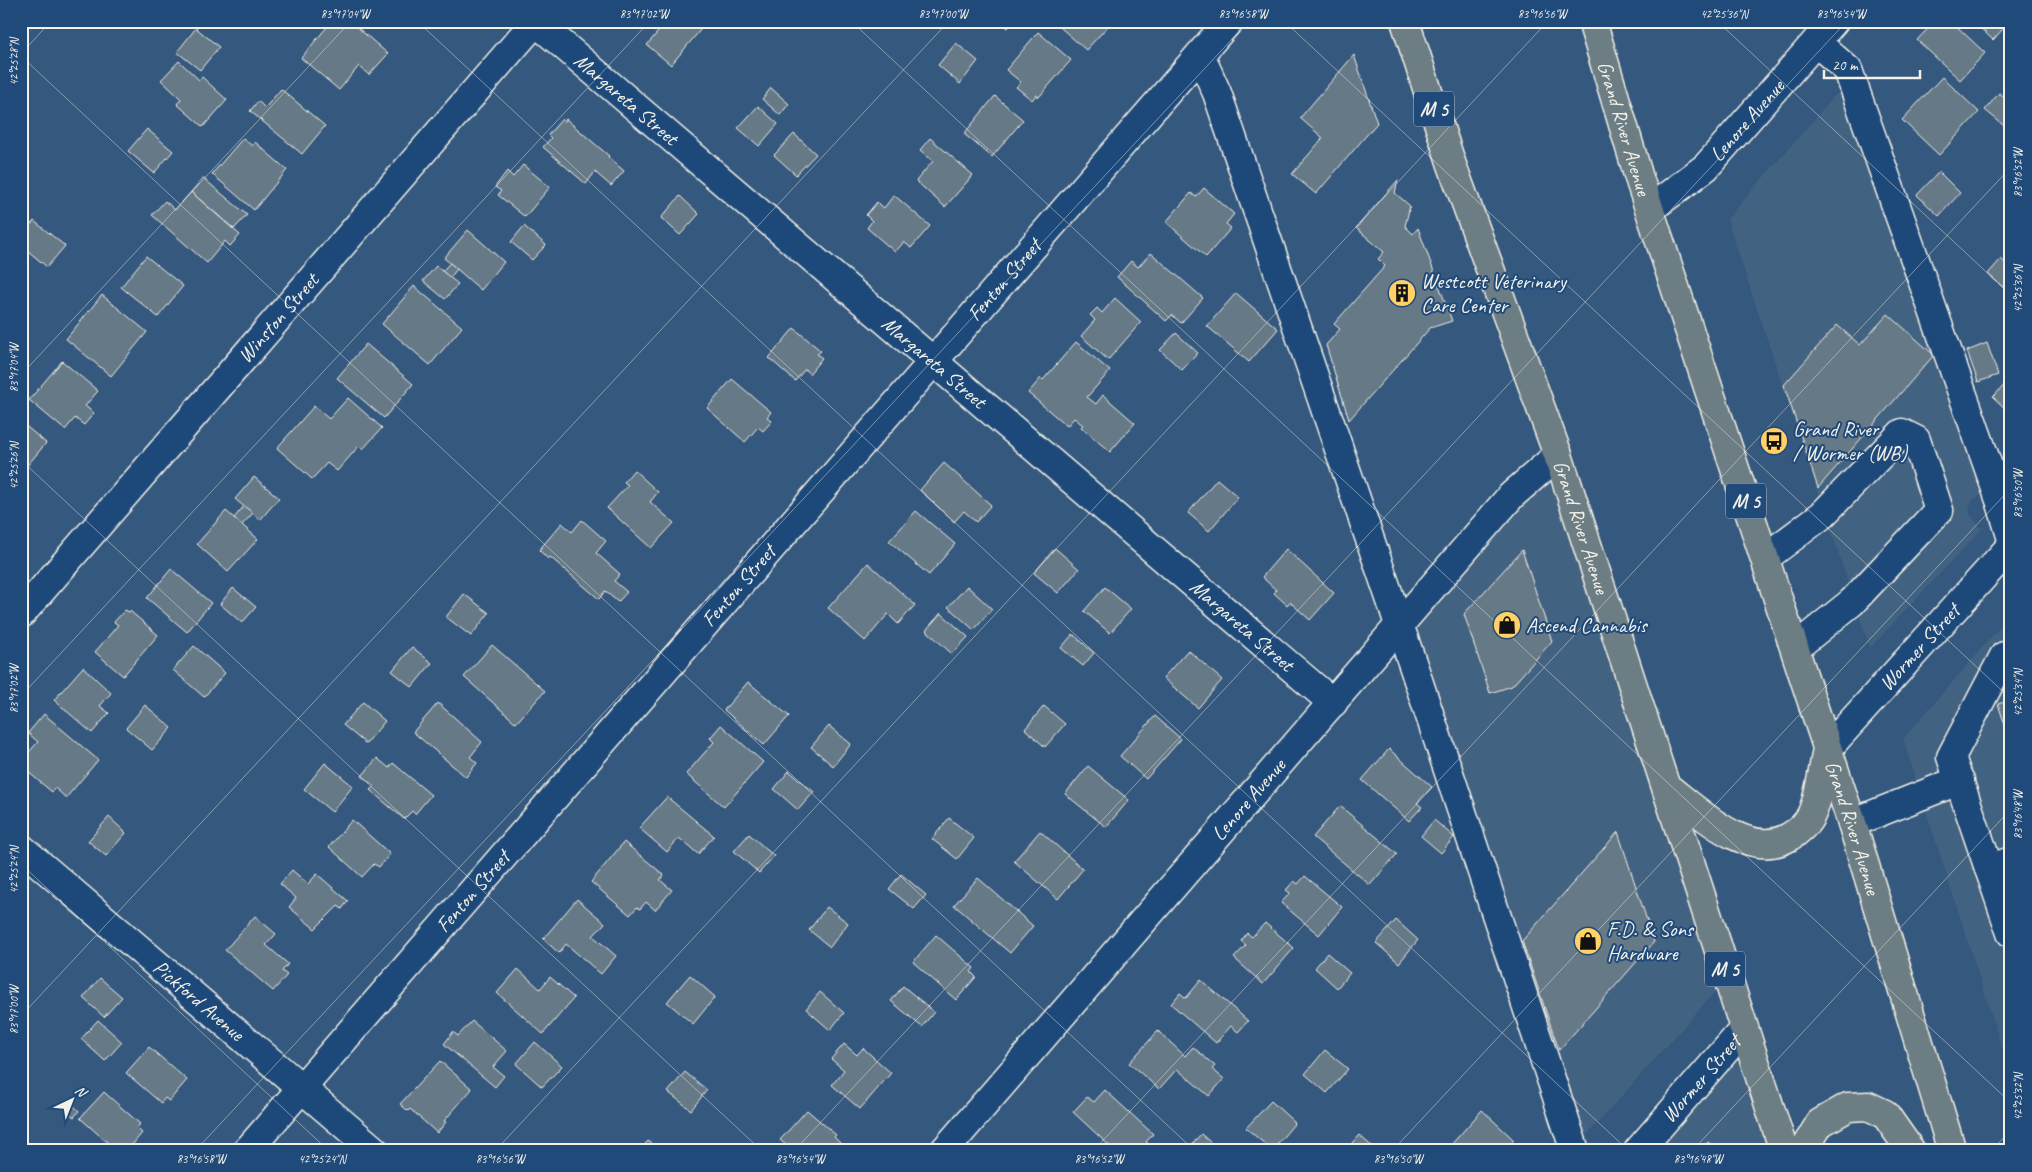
<svg xmlns="http://www.w3.org/2000/svg" width="2032" height="1172" font-family="Caveat,sans-serif">
<rect width="100%" height="100%" fill="#34587e"/>
<filter id="ink" filterUnits="userSpaceOnUse"><feTurbulence type="fractalNoise" baseFrequency=".02" numOctaves="2"/><feDisplacementMap in="SourceGraphic" scale="10" xChannelSelector="R" yChannelSelector="G"/><feConvolveMatrix kernelMatrix="1 2 1 2 8 2 1 2 1" color-interpolation-filters="sRGB"/></filter>
<g filter="url(#ink)">
<g fill="#436281">
<path d="M1837,93l10,2 134,400 -8,5 -4,8 1,7 12,14 -112,119 -143,-429z"/>
<path d="M1556,462l164,524 -142,159 -172,-516z"/>
<path d="M2011,614v462l-108,-337z"/>
<path d="M1743,1049l32,102h-118z"/>
</g>
<g fill="#667987" stroke="#f4f1e8">
<path d="M109,21h14l-6,7z"/>
<path d="M332,21h18l38,33 -19,21 -10,-9 -20,24 -38,-32z"/>
<path d="M667,21h37l2,2 -35,42 -24,-20z"/>
<path d="M1000,21h13l-5,7z"/>
<path d="M1053,21h52l4,4 -23,25z"/>
<path d="M1935,21h16l34,32 -25,27 -43,-40z"/>
<path d="M1973,21h37l-17,19z"/>
<path d="M196,28l23,19 -19,23 -23,-18z"/>
<path d="M1038,32l33,28 -32,37 -3,-2 -4,5 -16,-13 5,-5 -15,-12z"/>
<path d="M956,43l22,18 -18,23 -22,-19z"/>
<path d="M1354,55l23,68 -61,71 -24,-20 31,-36 -23,-20z"/>
<path d="M179,61l20,19 3,-3 25,23 -24,27 -26,-23 4,-5 -20,-19z"/>
<path d="M1942,77l37,35 -40,43 -37,-35z"/>
<path d="M771,88l18,16 -9,11 -18,-16z"/>
<path d="M281,89l44,37 -23,28 -52,-43 8,-10 7,7z"/>
<path d="M1999,93l12,9v23l-3,4 -23,-19z"/>
<path d="M995,96l28,24 -31,37 -28,-23z"/>
<path d="M758,106l20,18 -19,22 -21,-18z"/>
<path d="M562,119l2,3 2,-3 43,37 -1,1 16,14 -13,15 -16,-14 -9,12 -43,-37 8,-9 -3,-3z"/>
<path d="M147,129l26,22 -19,22 -26,-22z"/>
<path d="M794,134l22,20 -20,21 -22,-20z"/>
<path d="M243,138l9,8 3,-4 32,28 -33,40 -42,-36z"/>
<path d="M930,138l43,37 -28,32 -29,-26 17,-20 -13,-11z"/>
<path d="M523,165l27,22 -25,30 -27,-22 3,-4 -6,-4 12,-16 6,6z"/>
<path d="M1939,172l21,21 -21,23 -22,-21z"/>
<path d="M203,178l44,37 -13,14 -43,-37z"/>
<path d="M1398,180l-3,13 15,13 -5,20 8,8 5,-6 34,93 -22,7 -81,92 -23,-75 14,-16 -6,-5 51,-58 -7,-7 6,-7 -28,-24z"/>
<path d="M1204,188l30,26 -8,10 5,4 -25,29 -40,-35 25,-29 5,4z"/>
<path d="M191,192l49,43 -10,11 -5,-5 -18,22 -55,-48 13,-14 10,9z"/>
<path d="M894,195l36,31 -19,22 -7,-6 -9,10 -28,-24 5,-7 -6,-6 11,-13 7,6z"/>
<path d="M680,196l19,18 -19,21 -19,-17z"/>
<path d="M34,221l31,25 -18,21 -26,-22v-9z"/>
<path d="M524,226l22,19 -14,15 -21,-18z"/>
<path d="M468,230l36,32 -23,28 -37,-32z"/>
<path d="M1151,253l52,45 -22,25 -9,-8 -6,6 -49,-44 14,-16 7,6z"/>
<path d="M146,256l37,30 -25,31 -37,-30z"/>
<path d="M2001,259l10,9v26l-23,-20z"/>
<path d="M450,263l7,6 -7,9 -8,-7z"/>
<path d="M436,266l22,18 -13,15 -22,-18z"/>
<path d="M414,286l48,41 -32,38 -48,-41z"/>
<path d="M1236,293l42,36 -29,33 -42,-36z"/>
<path d="M102,295l45,37 -36,44 -45,-37z"/>
<path d="M1115,298l26,24 -33,38 -27,-24 14,-16 -5,-5 7,-7 5,5z"/>
<path d="M1888,314l46,41 -116,133 -34,-103 53,-60 23,20z"/>
<path d="M794,328l27,23 -4,3 5,4 -13,16 -4,-5 -10,12 -26,-23z"/>
<path d="M1176,333l22,20 -16,17 -22,-20z"/>
<path d="M1076,342l34,29 -23,26 9,7 7,-9 32,28 -25,29 -29,-25 2,-2 -9,-7 -7,8 -39,-33 13,-15 2,2z"/>
<path d="M1987,343l11,32 -20,7 -11,-31z"/>
<path d="M366,344l47,40 -29,34 -47,-40z"/>
<path d="M62,361l36,30 -13,15 9,7 -10,12 -9,-7 -10,12 -36,-30z"/>
<path d="M2011,378v36l-18,-17z"/>
<path d="M732,379l39,33 -4,5 5,4 -9,10 -5,-4 -13,15 -38,-34z"/>
<path d="M348,398l34,30 -19,21 -4,-3 -22,25 -10,-8 -15,16 -35,-31 37,-42 15,13z"/>
<path d="M21,422l25,21 -25,30z"/>
<path d="M944,463l47,42 -15,17 -12,-11 -10,11 -34,-32z"/>
<path d="M634,470l24,22 -8,10 24,21 -23,25 -44,-40 21,-23 -4,-3z"/>
<path d="M254,477l25,21 -19,22 -25,-21z"/>
<path d="M1217,479l21,18 -29,34 -21,-18z"/>
<path d="M244,506l9,7 -11,12 -8,-7z"/>
<path d="M226,511l32,28 -30,33 -31,-28z"/>
<path d="M916,511l39,33 -26,31 -40,-34z"/>
<path d="M582,520l24,21 -10,12 24,21 -6,7 13,11 -9,10 -13,-11 -6,8 -49,-42 -2,2 -9,-9 23,-27 10,9z"/>
<path d="M1055,548l24,21 -21,24 -24,-20z"/>
<path d="M1286,549l48,44 -24,27 -20,-18 -3,3 -13,-12 2,-3 -14,-13z"/>
<path d="M1522,550l30,91 -40,45 -22,7 -26,-79z"/>
<path d="M868,563l47,42 -17,19 -10,-10 -23,27 -37,-33z"/>
<path d="M171,569l40,34 -24,29 -40,-34z"/>
<path d="M967,586l25,23 -18,21 -26,-23z"/>
<path d="M1105,587l26,22 -21,24 -26,-22z"/>
<path d="M233,588l23,19 -14,16 -22,-19z"/>
<path d="M464,594l25,19 -18,23 -25,-19z"/>
<path d="M125,610l4,2 1,-1 28,24 -35,41 -28,-24 23,-27 -4,-3z"/>
<path d="M941,613l27,24 -16,17 -26,-24z"/>
<path d="M1073,634l21,19 -11,13 -22,-18z"/>
<path d="M492,645l53,46 -29,32 -52,-46z"/>
<path d="M194,646l31,27 -21,24 -31,-27z"/>
<path d="M412,647l20,16 -20,24 -20,-16z"/>
<path d="M1188,650l34,30 -24,28 -35,-30z"/>
<path d="M83,667l28,26 -11,13 9,7 -17,20 -38,-33z"/>
<path d="M748,682l41,34 -25,29 -40,-35z"/>
<path d="M2011,700v43l-13,-39z"/>
<path d="M363,702l22,19 -19,23 -23,-19z"/>
<path d="M438,703l44,39 -12,15 7,6 -11,14 -53,-45z"/>
<path d="M145,705l27,23 -20,22 -26,-22z"/>
<path d="M1044,706l21,18 -20,23 -20,-18z"/>
<path d="M44,714l54,46 -32,38 -11,-10 -3,4 -31,-26v-5l17,-19 -10,-9z"/>
<path d="M1155,716l26,23 -35,40 -26,-23z"/>
<path d="M721,725l42,37 -39,45 -38,-33 28,-32 -4,-4z"/>
<path d="M829,726l22,18 -18,22 -22,-19z"/>
<path d="M1389,749l43,38 -15,16 5,4 -13,14 -47,-41z"/>
<path d="M377,758l12,10 4,-5 38,32 -16,19 -3,-3 -8,8 -34,-29 4,-4 -12,-10z"/>
<path d="M325,763l28,23 -21,26 -28,-23z"/>
<path d="M1088,766l41,34 -23,27 -41,-33z"/>
<path d="M789,771l25,21 -16,18 -24,-21z"/>
<path d="M667,797l47,39 -16,18 -19,-16 -12,14 -28,-24z"/>
<path d="M1340,806l57,48 -27,31 -57,-48z"/>
<path d="M109,817l17,16 -20,23 -18,-15z"/>
<path d="M949,818l25,20 -17,21 -25,-20z"/>
<path d="M352,820l38,34 -11,13 -5,-3 -12,13 -33,-30z"/>
<path d="M1434,820l20,17 -13,16 -20,-17z"/>
<path d="M1040,831l43,38 -25,30 -44,-38z"/>
<path d="M1618,832l36,110 -95,108 -37,-109z"/>
<path d="M749,834l25,22 -15,17 -25,-22z"/>
<path d="M624,842l40,33 -4,5 12,10 -17,20 -9,-8 -6,7 -3,-2 -7,8 -39,-33z"/>
<path d="M292,870l16,14 9,-10 31,27 -6,8 -4,-3 -23,23 -26,-22 7,-9 -16,-14z"/>
<path d="M901,874l25,21 -12,14 -25,-20z"/>
<path d="M1305,876l37,31 -23,28 -38,-32 9,-10 -4,-3 8,-9 4,3z"/>
<path d="M978,878l55,48 -23,27 -56,-48z"/>
<path d="M577,899l28,24 -12,13 23,20 -15,18 -35,-30 -7,9 -16,-14z"/>
<path d="M827,907l21,16 -18,24 -21,-17z"/>
<path d="M255,916l21,18 -10,11 22,19 -6,7 5,4 -14,16 -48,-41z"/>
<path d="M1396,920l22,20 -19,23 -23,-20z"/>
<path d="M1265,923l29,25 -31,36 -29,-26 12,-13 -5,-4 6,-8 5,4z"/>
<path d="M936,935l38,33 -3,4 5,5 -20,23 -43,-38z"/>
<path d="M1327,953l23,20 -13,15 -22,-20z"/>
<path d="M518,969l22,20 10,-12 24,21 -31,36 -46,-41z"/>
<path d="M690,975l25,22 -22,27 -26,-22z"/>
<path d="M100,978l22,19 -18,20 -21,-19z"/>
<path d="M1201,980l47,41 -10,11 -7,-6 -15,17 -45,-39 9,-11 6,5z"/>
<path d="M903,986l31,26 -12,15 -31,-26z"/>
<path d="M820,992l24,21 -14,17 -24,-21z"/>
<path d="M98,1020l24,22 -17,19 -24,-22z"/>
<path d="M472,1021l35,30 -14,16 11,9 -9,11 -51,-43 9,-12 5,4z"/>
<path d="M1158,1031l27,25 8,-9 22,19 -3,3 12,10 -15,17 -32,-27 -18,20 -30,-26z"/>
<path d="M535,1042l27,24 -20,21 -26,-23z"/>
<path d="M844,1044l13,11 6,-7 28,25 -31,36 -28,-24 12,-15 -13,-11z"/>
<path d="M149,1047l38,33 -18,21 -4,-3 -4,5 -35,-30z"/>
<path d="M1325,1050l23,19 -21,24 -22,-19z"/>
<path d="M440,1061l32,28 -28,32 2,1 -9,11 -27,-24 -2,2 -8,-7z"/>
<path d="M685,1072l22,18 -16,20 -23,-18z"/>
<path d="M1105,1090l48,44 -7,8 4,3 -5,6h-30l-42,-39 14,-15 7,5z"/>
<path d="M104,1092l36,32 -3,4 5,5 -15,18h-10l-37,-33z"/>
<path d="M1271,1101l24,22 -23,27 -26,-22z"/>
<path d="M71,1103l8,8 -5,6 -9,-7z"/>
<path d="M807,1110l29,25 -2,2 6,6 -7,8h-40l-13,-11z"/>
<path d="M1482,1110l32,30 -9,9 2,2h-52l-5,-5z"/>
<path d="M1201,1134l19,17h-34z"/>
<path d="M1359,1135l18,16 -31,-1z"/>
<path d="M648,1141l12,10h-21z"/>
<path d="M1708,1142l10,9h-19z"/>
</g>
<g fill="none" stroke-linecap="round" stroke-linejoin="round">
<defs>
<g id="minor">
<path id="s1" d="M535,21l798,682"/>
<path d="M1816,42l32,28 152,430 11,36"/>
<path d="M1200,55l17,38 197,575 161,483"/>
<path id="s2" d="M1650,209l56,-42 128,-146"/>
<path d="M1765,558l57,-43 80,-82 14,7 23,70 -87,92 -57,46"/>
<path id="s3" d="M21,614l515,-593"/>
<path d="M2004,656l-53,101 60,176"/>
<path id="s4" d="M1828,748l183,-202"/>
<path d="M1852,823l108,-43"/>
<path id="s5" d="M21,848l354,303"/>
<path d="M1989,869l22,-8"/>
<path id="s6" d="M247,1151l982,-1130"/>
<path id="s7" d="M944,1151l567,-655 47,-41"/>
<path id="s8" d="M1638,1151l106,-122"/>
</g>
<g id="major">
<path id="s9" d="M1405,21l47,144 106,290 226,696"/>
<path id="s10" d="M1592,21l47,157 213,645 100,328"/>
<path d="M1667,787c31,24 81,74 122,50 9,-5 19,-14 23,-24 8,-18 11,-44 15,-64"/>
<path d="M1803,1151l17,-28 28,-16 20,-1 17,8 26,37"/>
</g>
</defs>
<use href="#minor" stroke="#f4f1e8" stroke-width="31"/>
<use href="#major" stroke="#f4f1e8" stroke-width="31"/>
<use href="#minor" stroke="#1f4a7a" stroke-width="28"/>
<use href="#major" stroke="#6c7e84" stroke-width="28"/>
</g>
</g>
<path fill="none" stroke="#f4f1e8" stroke-width="1" stroke-opacity="0.45" d="M417,21l1212,1130M851,21l1160,1082M1284,21l727,678M1717,21l294,274M21,54l30,-33M21,56l1174,1095M21,375l330,-354M21,460l741,691M21,696l629,-675M21,864l308,287M21,1016l928,-995M195,1151l1054,-1130M495,1151l1053,-1130M794,1151l1053,-1130M1093,1151l918,-984M1392,1151l619,-663M1692,1151l319,-342M1991,1151l20,-21"/>
<defs>
<symbol id="building-disc" viewBox="-11 -11 22 22"><circle r="9.5" fill="#ffd166" stroke="#1f4a7a"/><path d="M-4-6H4V6H1V3H-1V6H-4ZM-2.5-4.3h1.7v1.8h-1.7ZM.8-4.3h1.7v1.8H.8ZM-2.5-1h1.7V.8h-1.7ZM.8-1h1.7V.8H.8Z" fill="#111"/></symbol>
<symbol id="bus-disc" viewBox="-11 -11 22 22"><circle r="9.5" fill="#ffd166" stroke="#1f4a7a"/><path d="M-5-6H5V4H4V6H2V4H-2V6H-4V4H-5ZM-3.5-4V0h7V-4ZM-3.5 1.2v1.5H-2V1.2ZM2 1.2v1.5H3.5V1.2Z" fill="#111"/></symbol>
<symbol id="shop-disc" viewBox="-11 -11 22 22"><circle r="9.5" fill="#ffd166" stroke="#1f4a7a"/><path d="M-5-2.5h2.3a2.7 3.5 0 0 1 5.4 0H5L5.5 6h-11ZM-1.5-2.5h3a1.5 2.3 0 0 0-3 0Z" fill="#111"/></symbol>
</defs>
<g fill-rule="evenodd">
<use href="#building-disc" x="1386" y="277" width="32" height="32"/>
<use href="#bus-disc" x="1758" y="425" width="32" height="32"/>
<use href="#shop-disc" x="1491" y="609" width="32" height="32"/>
<use href="#shop-disc" x="1572" y="925" width="32" height="32"/>
</g>
<g text-anchor="middle" dominant-baseline="central" stroke-width="4" stroke-linejoin="round" paint-order="stroke">
<g fill="#1f4a7a" stroke="#b4bfc7" stroke-width="1">
<rect x="1414" y="91.5" width="40" height="35" rx="4"/>
<rect x="1726" y="483.5" width="40" height="35" rx="4"/>
<rect x="1705" y="951.5" width="40" height="35" rx="4"/>
</g>
<g font-size="20" font-weight="bold" fill="#f4f1e8">
<text x="1434" y="109">M 5</text>
<text x="1746" y="501">M 5</text>
<text x="1725" y="969">M 5</text>
</g>
<g font-size="21" fill="#f4f1e8" stroke="#1f4a7a">
<text stroke="none"><textPath href="#s1" startOffset="120">Margareta Street</textPath></text>
<text stroke="none"><textPath href="#s2" startOffset="132">Lenore Avenue</textPath></text>
<text stroke="none"><textPath href="#s10" startOffset="112">Grand River Avenue</textPath></text>
<text stroke="none"><textPath href="#s6" startOffset="1154">Fenton Street</textPath></text>
<text stroke="none"><textPath href="#s3" startOffset="392">Winston Street</textPath></text>
<text stroke="none"><textPath href="#s1" startOffset="525">Margareta Street</textPath></text>
<text stroke="none"><textPath href="#s9" startOffset="536">Grand River Avenue</textPath></text>
<text stroke="none"><textPath href="#s6" startOffset="749">Fenton Street</textPath></text>
<text stroke="none"><textPath href="#s1" startOffset="930">Margareta Street</textPath></text>
<text stroke="none"><textPath href="#s4" startOffset="136">Wormer Street</textPath></text>
<text stroke="none"><textPath href="#s7" startOffset="465">Lenore Avenue</textPath></text>
<text stroke="none"><textPath href="#s10" startOffset="848">Grand River Avenue</textPath></text>
<text stroke="none"><textPath href="#s6" startOffset="344">Fenton Street</textPath></text>
<text stroke="none"><textPath href="#s5" startOffset="234">Pickford Avenue</textPath></text>
<text stroke="none"><textPath href="#s8" startOffset="96">Wormer Street</textPath></text>
</g>
<g font-size="21" fill="#f4f1e8" stroke="#1f4a7a" text-anchor="start">
<text x="1421" y="281">Westcott Veterinary<tspan x="1421" dy="24">Care Center</tspan></text>
<text x="1793" y="429">Grand River<tspan x="1793" dy="24">/ Wormer (WB)</tspan></text>
<text x="1526" y="625">Ascend Cannabis</text>
<text x="1607" y="929">F.D. &amp; Sons<tspan x="1607" dy="24">Hardware</tspan></text>
</g>
</g>
<rect width="2032" height="1172" fill="none" stroke="#1f4a7a" stroke-width="55"/>
<g transform="translate(72 1100) rotate(43)" stroke="#1f4a7a" stroke-width="4" paint-order="stroke">
<path d="M0-4L9 19L0 12L-9 19Z" fill="#f4f1e8"/>
<text y="-8" font-size="14" font-weight="bold" text-anchor="middle" fill="#f4f1e8">N</text>
</g>
<path d="M1824 70v8h96v-8" fill="none" stroke="#f4f1e8" stroke-width="2.5"/>
<text x="1832" y="70" font-size="15" fill="#f4f1e8" stroke="#1f4a7a" stroke-width="4" paint-order="stroke">20 m</text>
<rect x="28" y="28" width="1976" height="1116" fill="none" stroke="#f4f1e8" stroke-width="2"/>
<g font-size="12" text-anchor="middle" fill="#f4f1e8">
<text x="345" y="18">83°17'04"W</text>
<text x="644" y="18">83°17'02"W</text>
<text x="943" y="18">83°17'00"W</text>
<text x="1243" y="18">83°16'58"W</text>
<text x="1542" y="18">83°16'56"W</text>
<text x="1724" y="18">42°25'36"N</text>
<text x="1841" y="18">83°16'54"W</text>
<text transform="translate(14 62) rotate(-90)" y="4">42°25'28"N</text>
<text transform="translate(2018 173) rotate(-90)" y="4">83°16'52"W</text>
<text transform="translate(2018 289) rotate(-90)" y="4">42°25'36"N</text>
<text transform="translate(14 368) rotate(-90)" y="4">83°17'04"W</text>
<text transform="translate(14 466) rotate(-90)" y="4">42°25'26"N</text>
<text transform="translate(2018 494) rotate(-90)" y="4">83°16'50"W</text>
<text transform="translate(14 689) rotate(-90)" y="4">83°17'02"W</text>
<text transform="translate(2018 693) rotate(-90)" y="4">42°25'34"N</text>
<text transform="translate(2018 815) rotate(-90)" y="4">83°16'48"W</text>
<text transform="translate(14 870) rotate(-90)" y="4">42°25'24"N</text>
<text transform="translate(14 1010) rotate(-90)" y="4">83°17'00"W</text>
<text transform="translate(2018 1097) rotate(-90)" y="4">42°25'32"N</text>
<text x="201" y="1163">83°16'58"W</text>
<text x="322" y="1163">42°25'24"N</text>
<text x="500" y="1163">83°16'56"W</text>
<text x="800" y="1163">83°16'54"W</text>
<text x="1099" y="1163">83°16'52"W</text>
<text x="1398" y="1163">83°16'50"W</text>
<text x="1698" y="1163">83°16'48"W</text>
</g>
</svg>
